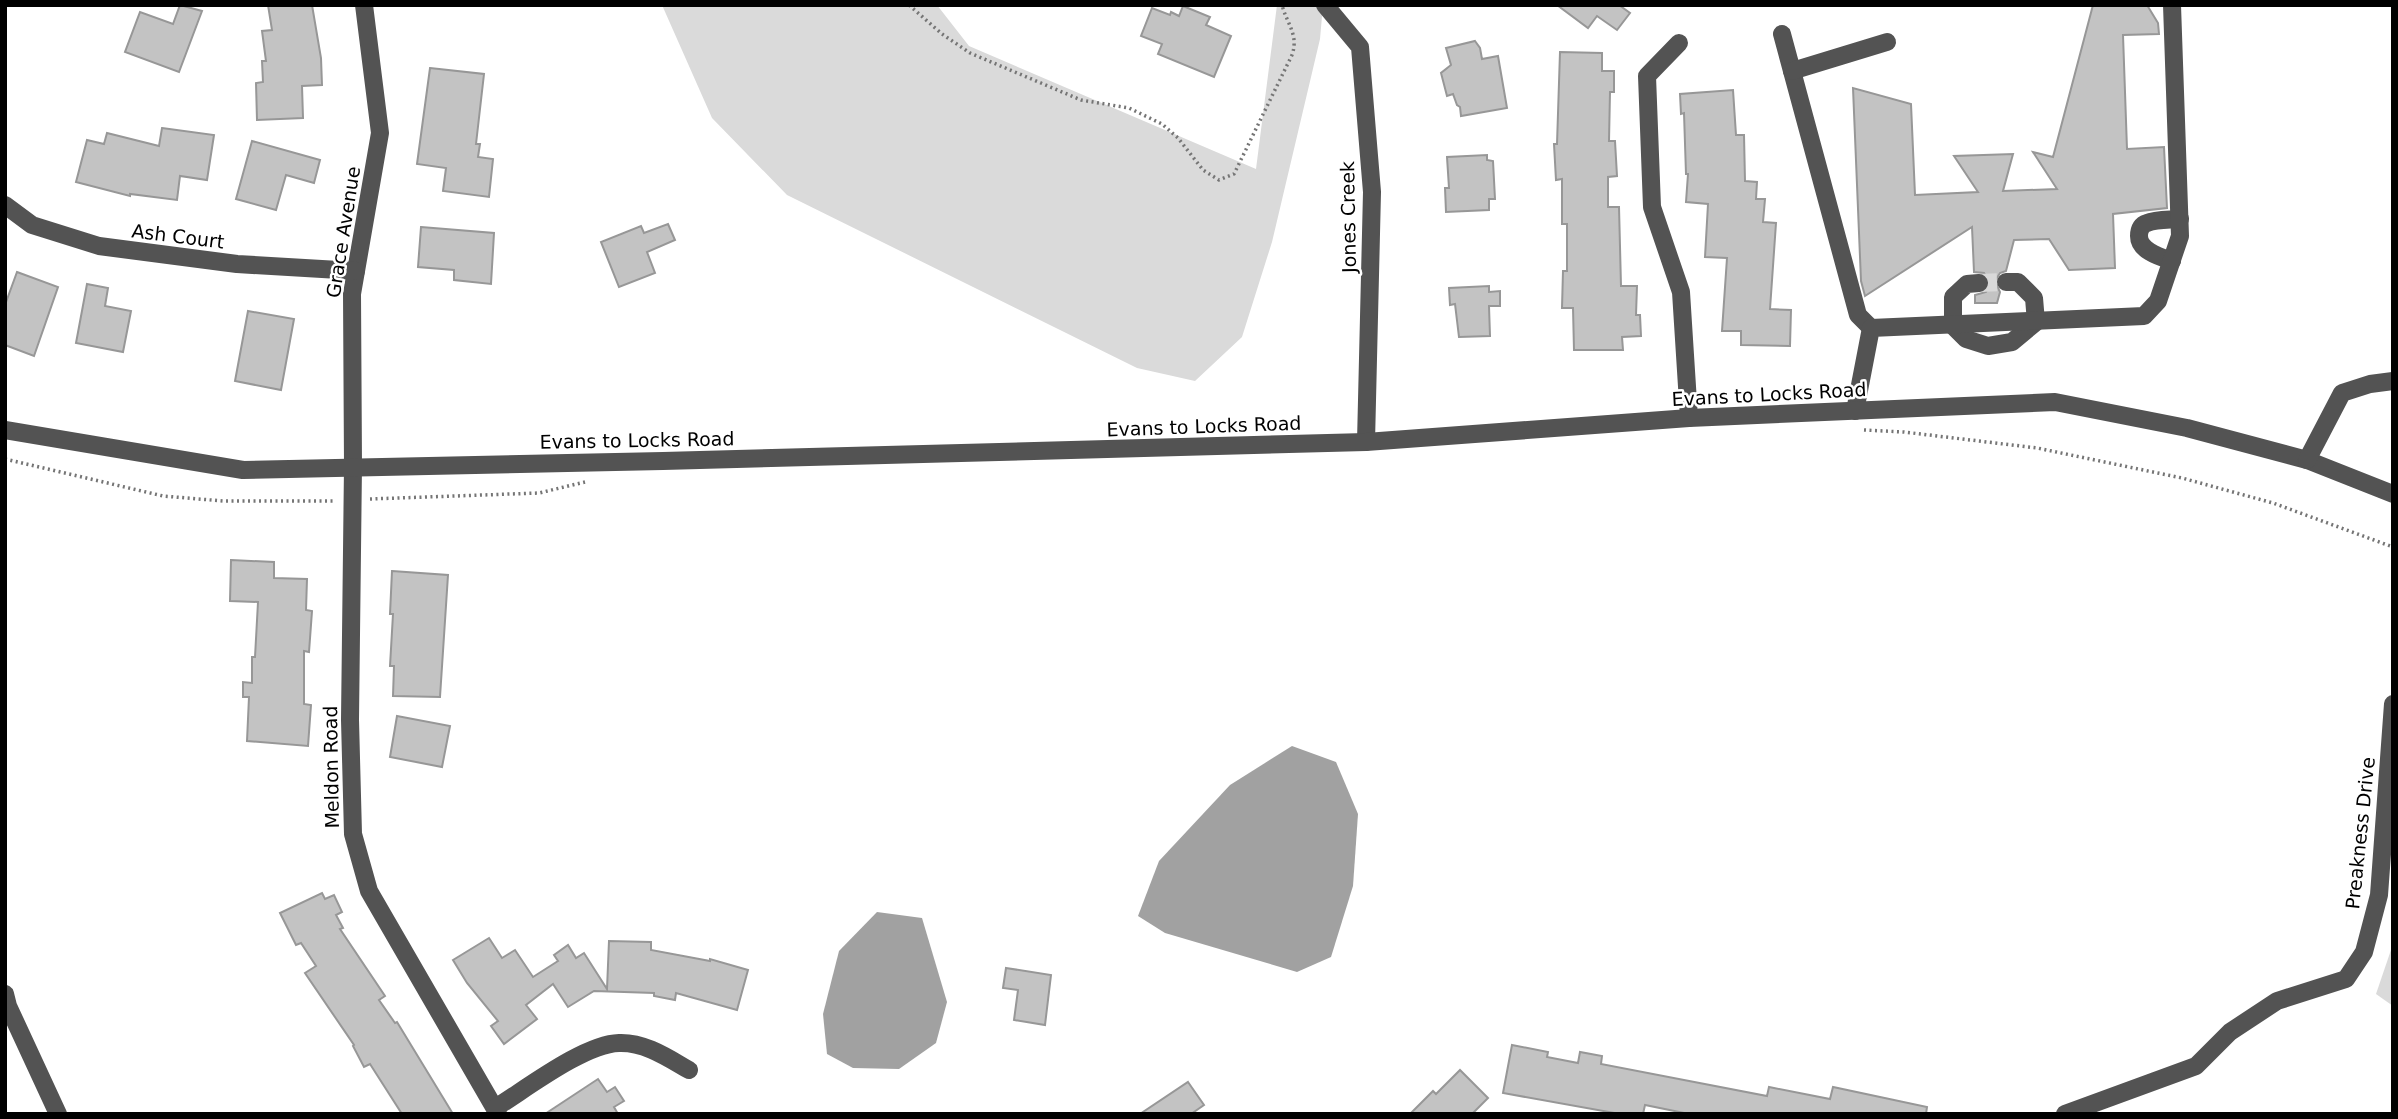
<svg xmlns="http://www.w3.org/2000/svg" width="2398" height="1119" font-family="'DejaVu Sans',sans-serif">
<rect width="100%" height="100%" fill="#fff"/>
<g fill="#dadada">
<path d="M662,5h275l32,41 287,123 21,-164h46l-3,34 -48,203 -30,95 -47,44 -58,-13 -350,-173 -75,-77z"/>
<path d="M2393,944v62l-17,-12z"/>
</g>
<g fill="#a1a1a1">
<path d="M1292,746l44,16 22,52 -5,72 -22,71 -34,15 -132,-39 -27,-17 21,-55 71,-76z"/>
<path d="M877,912l45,6 25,84 -11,41 -37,26 -46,-1 -26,-14 -4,-40 16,-63z"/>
</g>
<g fill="#c3c3c3" stroke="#979797" stroke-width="2">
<path d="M180,5l22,6 -23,61 -54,-20 15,-40 33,12z"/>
<path d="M268,5h44l9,53 1,27 -20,1 1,32 -46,2 -1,-37 7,-1 -1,-21h4l-4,-30 10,-1z"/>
<path d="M1557,5h62l11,8 -13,17 -20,-14 -9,12z"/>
<path d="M2093,5h54l11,18 1,11 -36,1 4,114 37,-2 3,61 -54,6 2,54 -46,2 -20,-31 -35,1 -8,31 -6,2 -5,8 5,11 -3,11h-22v-8l11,-3 4,-9 -6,-10 -10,-1 -2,-45 -107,69 -4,-15 -8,-193 58,16 4,91 63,-3 -24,-36 59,-2 -10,37 54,-2 -24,-37 20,5z"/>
<path d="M1183,6l27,11 -4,8 25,11 -17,41 -56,-23 4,-10 -21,-8 11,-28 18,7 1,-3 8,4z"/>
<path d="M1475,41l5,7 2,11 16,-3 9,52 -46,8 -1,-9 -3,-2 -4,-11 -6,2 -6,-23 10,-8 -5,-17z"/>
<path d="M1560,52l42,1v18h12v21h-4l-1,49h6l2,35 -9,1v30h11l2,79h16l-1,29h4l1,21 -19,1 1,13h-49l-1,-42h-11l1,-37h4v-47h-5v-45l-6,1 -2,-36h3z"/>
<path d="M430,68l54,6 -8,70h4l-2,13 15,2 -4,38 -46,-6 3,-23 -29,-4z"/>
<path d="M1733,90l3,45h8l1,46 12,1 -1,17h9l-2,23 13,1 -6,86 21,1 -1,36 -49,-1v-14h-19l5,-73 -22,-1 3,-53 -22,-2 2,-28h-2l-2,-61 -3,1 -1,-20z"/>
<path d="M162,128l52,7 -7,45 -27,-4 -3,24 -47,-6v2l-54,-14 11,-42 17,4 3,-11 52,13z"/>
<path d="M252,141l68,19 -6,23 -28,-8 -10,35 -40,-11z"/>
<path d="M1487,155v5l6,1 2,38h-6v11l-43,2 -1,-24h4l-2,-31z"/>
<path d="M668,224l7,16 -28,12 8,21 -36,14 -18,-45 40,-16 3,7z"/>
<path d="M421,227l73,6 -3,51 -37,-4v-10l-36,-3z"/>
<path d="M17,272l41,15 -24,69 -29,-11v-40z"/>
<path d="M87,284l21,4 -3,18 26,5 -8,41 -47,-9z"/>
<path d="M1489,286v6l11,-1v15h-11l1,30 -31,1 -4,-33 -5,1 -1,-17z"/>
<path d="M248,311l46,8 -13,71 -46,-9z"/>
<path d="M231,560l43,2v16l33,1 -1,31 6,1 -3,41 -5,-1v53l7,1 -3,41 -61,-5 2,-44h-6v-15l9,1v-26h3l3,-55 -28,-1z"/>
<path d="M392,571l56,4 -8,122 -47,-1 1,-30h-4l3,-52h-3z"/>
<path d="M397,716l53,10 -8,41 -52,-10z"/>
<path d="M322,893l3,6 9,-4 8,17 -6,3 7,13 -3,1 45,67 -6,4 16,23 2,-1 56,92h-51l-32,-50 -6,3 -11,-21 1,-1 -49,-72 11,-7 -15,-23 -5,2 -16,-32z"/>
<path d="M489,938l13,20 13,-8 18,27 25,-16 -4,-6 14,-10 8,13 8,-5 23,36 2,-48 42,1v8l59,11v-2l38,11 -11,40 -61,-17 -1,7 -21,-4v-3l-60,-2 -26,16 -15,-23 -27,21 11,14 -33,25 -13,-18 7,-5 -31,-38 -14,-23z"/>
<path d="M1006,968l45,7 -6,50 -31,-5 4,-30 -15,-2z"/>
<path d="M1512,1045l36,7 -1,5 31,6 2,-11 22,4 -1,8 166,32 2,-9 61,12 3,-12 94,20 -1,7h-237l-44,-9 -2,9h-23l-117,-21z"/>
<path d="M1460,1070l28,28 -16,16h-62l23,-23 3,3z"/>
<path d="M598,1079l9,13 8,-5 9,14 -10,6 4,7h-73z"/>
<path d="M1188,1082l16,23 -13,9h-51z"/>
</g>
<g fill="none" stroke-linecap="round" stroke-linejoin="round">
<path stroke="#d9d9d9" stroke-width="18" stroke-dasharray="18 9" stroke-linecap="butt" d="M1979,283l27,-1"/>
<g stroke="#757575" stroke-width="3.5" stroke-dasharray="2 3.5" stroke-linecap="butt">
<path d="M909,5l33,29 28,19 111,47 48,8 33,16 16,14 25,32 16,10 15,-6 58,-119c7,-20 -5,-31 -10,-50"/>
<path d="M1864,430l40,2 133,16 145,30 91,25 120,44"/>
<path d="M5,459l158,37 60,5h112"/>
<path d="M370,499l169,-6 46,-11"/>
</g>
<g stroke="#535353" stroke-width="18">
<path d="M364,5l16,128 -28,161 1,172 -3,254 3,114 16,57 129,223"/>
<path d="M1325,5l35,42 12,145 -6,250"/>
<path d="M1782,34l76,281 13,13"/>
<path d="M1679,43l-32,33 5,131 29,85 8,126"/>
<path d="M1792,71l95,-29"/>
<path d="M5,205l27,20 67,21 138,18 119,7"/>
<path d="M2172,261c-12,-4 -33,-10 -33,-25 0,-6 2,-11 8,-13 9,-4 23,-3 33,-4"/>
<path d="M1979,283l-12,1 -14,13v29l13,13 22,7 24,-4 24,-20 -2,-24 -16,-16h-12"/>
<path d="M1855,411l16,-83 273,-12 14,-15 22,-65 -8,-231"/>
<path d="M5,430l238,40 420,-9 703,-19 323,-24 366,-16 132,26 120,32 86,34"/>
<path d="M2307,460l35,-67 28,-9 23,-3"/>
<path d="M5,994l3,12 50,108"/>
<path d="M495,1108c31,-19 89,-64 124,-65 26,-1 49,15 70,27"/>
<path d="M2065,1114l131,-48 34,-34 47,-31 69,-22 18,-27 15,-57 14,-191"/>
</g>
</g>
<g text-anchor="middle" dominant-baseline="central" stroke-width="5" stroke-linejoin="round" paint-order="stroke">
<g font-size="19" fill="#000" stroke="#fff">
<text transform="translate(1348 217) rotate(-91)">Jones Creek</text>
<text transform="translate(343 232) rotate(-81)">Grace Avenue</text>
<text transform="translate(178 236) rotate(7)">Ash Court</text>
<text transform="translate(1769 394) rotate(-3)">Evans to Locks Road</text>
<text transform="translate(1204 426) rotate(-2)">Evans to Locks Road</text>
<text transform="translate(637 440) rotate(-1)">Evans to Locks Road</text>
<text transform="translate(331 767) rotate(-91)">Meldon Road</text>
<text transform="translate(2360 833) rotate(-84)">Preakness Drive</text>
</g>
</g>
<rect width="2398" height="1119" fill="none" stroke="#000000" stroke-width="14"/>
</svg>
